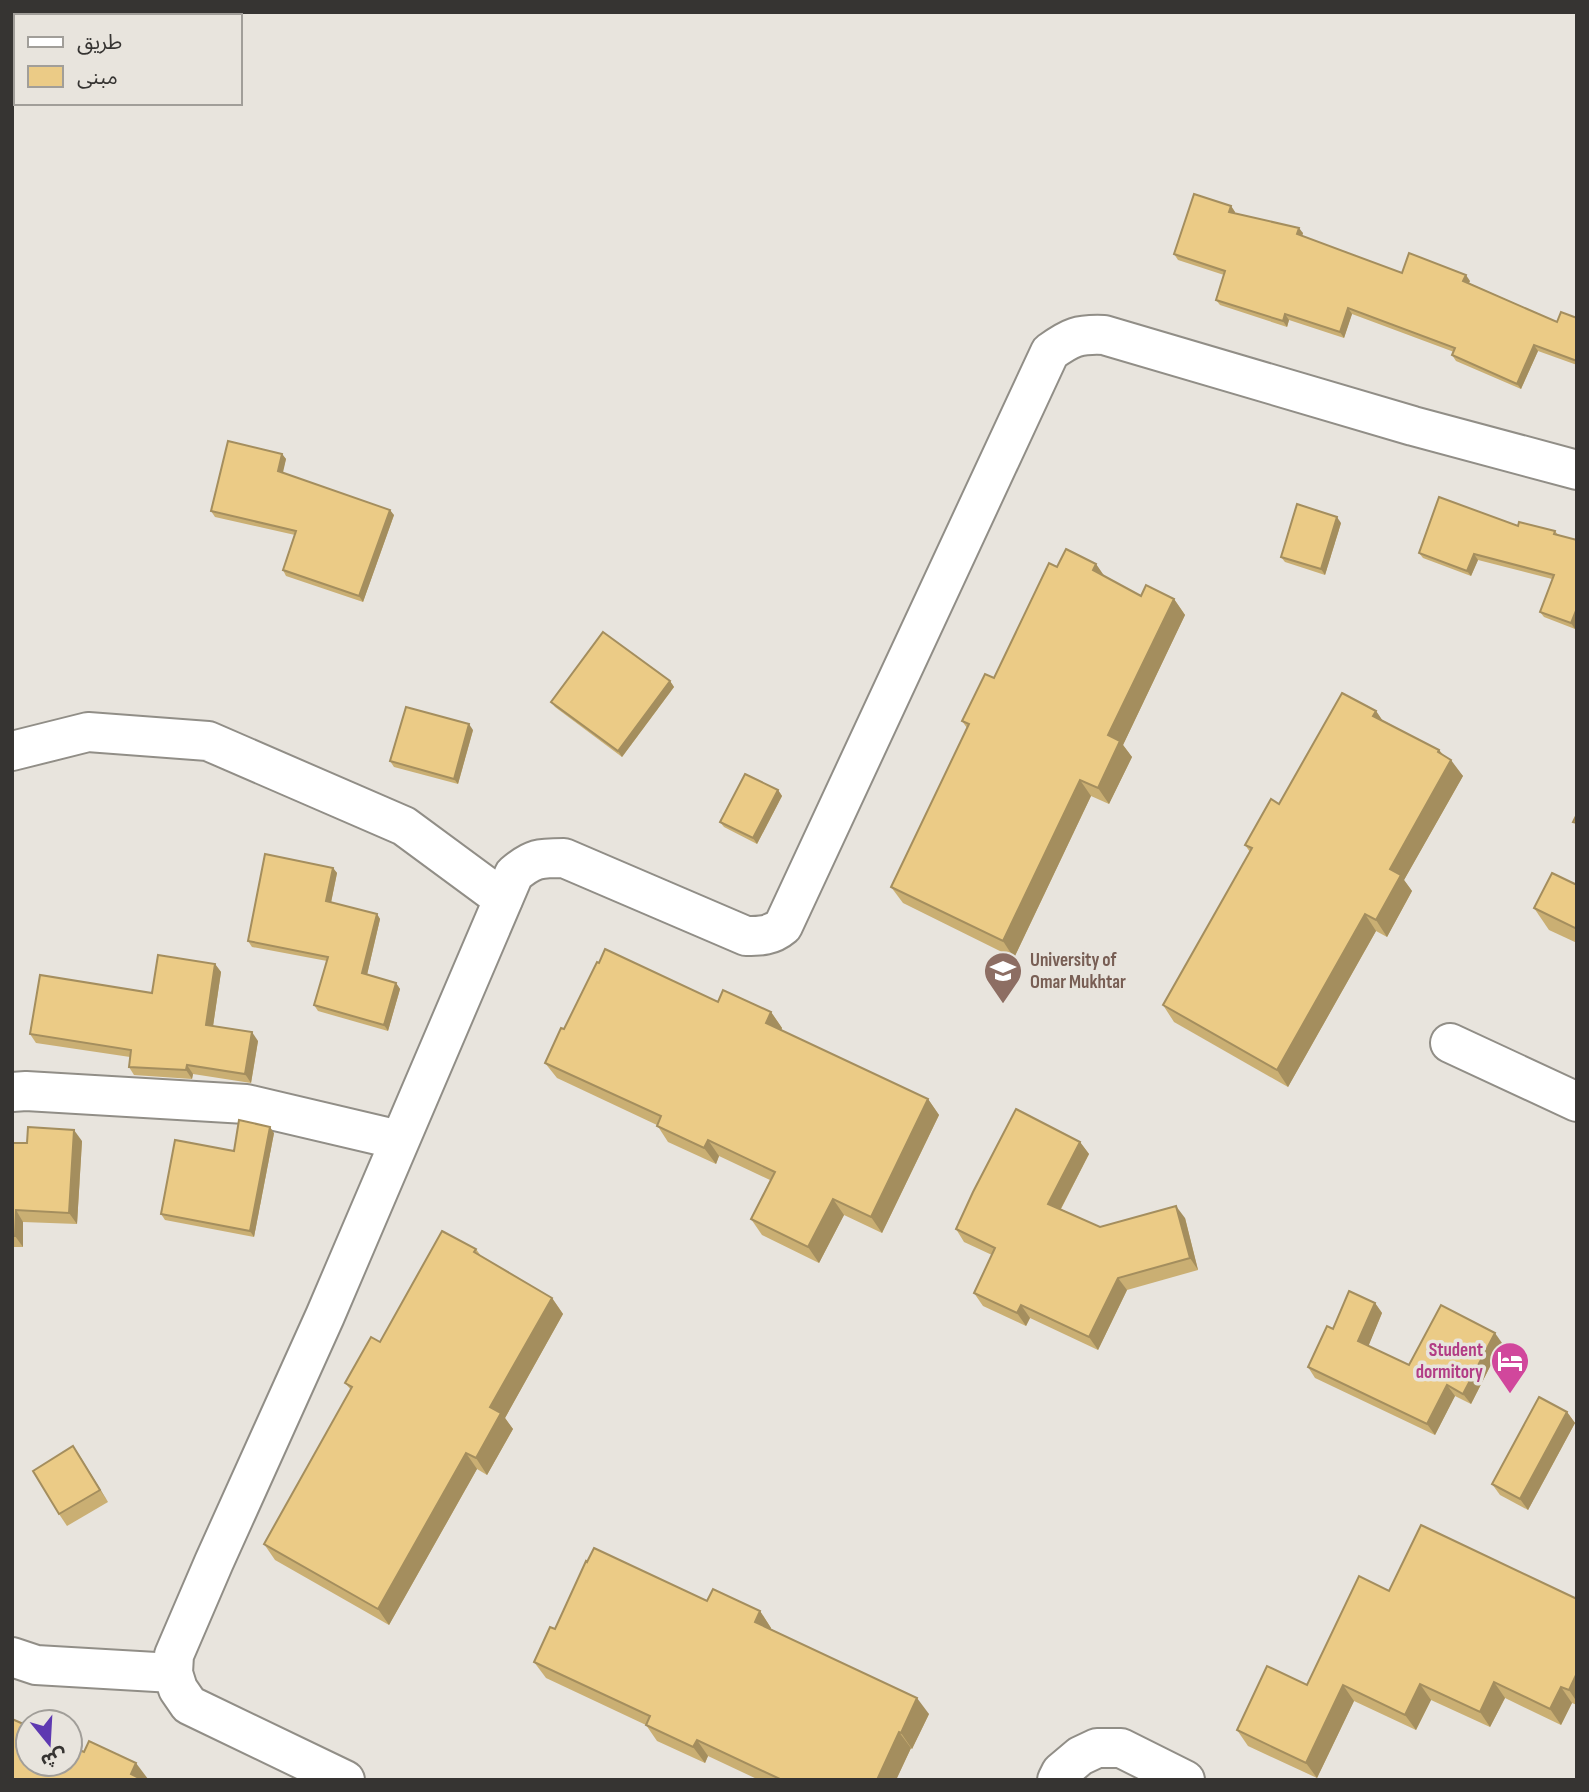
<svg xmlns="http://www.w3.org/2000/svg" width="1589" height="1792" font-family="'Sofia Sans Condensed','Noto Sans Arabic',sans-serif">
<rect width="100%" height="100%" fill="#e8e4dd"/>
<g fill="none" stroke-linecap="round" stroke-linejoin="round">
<defs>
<g id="street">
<path d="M12,751l76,-19 120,9 196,85 99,73"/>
<path d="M1450,1043l127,59"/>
<path d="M12,1092l14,-1 220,13 153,36"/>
<path d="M12,1657l24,8 137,8"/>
<path d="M345,1780l-156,-75 -11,-16 -5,-16 1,-18 40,-93 111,-246 189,-442c19,-16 25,-16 50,-16l182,78c15,0 25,0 37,-10l267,-574c21,-15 28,-18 54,-17l309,91 164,44"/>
<path d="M1057,1780l4,-8 19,-16 17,-8h24l64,32"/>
</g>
</defs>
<use href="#street" stroke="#918e87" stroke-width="42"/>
<use href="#street" stroke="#fff" stroke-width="38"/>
</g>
<g fill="#caaf73">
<path d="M1231,206l4,6 -1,2 69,19 -1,3 100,37 68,8 -1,2 88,39 20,-4v47l-39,-14 -17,38 -65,-28 -4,-6 2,-3 -102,-38 -8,24 -55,-18 -2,7 -67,-22 -4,-5 8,-25 -46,-15 -4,-6z"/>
<path d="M282,454l4,5 -4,14 112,42 -31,87 -77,-26 -3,-6 12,-35 -80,-18 -4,-6z"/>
<path d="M1341,523l-16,52 -40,-13 -4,-5z"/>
<path d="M1555,531l3,4 17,94 -31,-12 -4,-5 12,-33 -74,-19 -7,16 -48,-18 -4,-5z"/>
<path d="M1096,564l8,12 37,20 33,3 11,16 -62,130 9,12 -23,47 -18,-8 -77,162 -111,-55 -12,-16 76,-159 -5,-7 32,-43 63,-111z"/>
<path d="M670,681l4,6 -52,70 -67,-50 -4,-5z"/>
<path d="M1376,711l6,9 57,30 24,26 -59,104 8,11 -25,46 -11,-6 -88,156 -114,-65 -11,-17 87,-153 -5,-7 34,-41z"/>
<path d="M473,730l-15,54 -64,-17 -4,-6z"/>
<path d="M778,790l4,6 -25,48 -33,-17 -4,-5z"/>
<path d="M333,868l4,5 -6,30 46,11 3,5 -13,56 29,8 4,6 -12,42 -70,-20 -4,-6 13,-44 -75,-14 -4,-6z"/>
<path d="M1577,885v58l-28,-13 -15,-22z"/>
<path d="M215,964l6,8 -8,54 45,15 -7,42 -58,-9 -1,5 -58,-4 -5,-8 1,-10 -94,-14 -6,-9 122,-41z"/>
<path d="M718,1002l53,10 11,16 -1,2 147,69 11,16 -57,118 -38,-18 -25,48 -57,-28 -11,-16 19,-39 -51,-24 -3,8 -48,-22 -11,-17 -100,-47 -12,-15 19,-34z"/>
<path d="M274,1133l-20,104 -89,-17 -4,-6 73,-63z"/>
<path d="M82,1141l-5,83 -54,-2v25h-11v-104z"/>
<path d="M1080,1142l9,12 -28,55 39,18 85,-9 13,52 -71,20 -29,60 -68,-32 -4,8 -43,-20 -9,-13 18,-38 -28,-13 -8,-13z"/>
<path d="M476,1249l5,7 71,42 11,16 -58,104 8,11 -26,46 -10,-6 -88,156 -114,-65 -11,-16 87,-154 -6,-7 35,-41z"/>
<path d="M1375,1303l7,10 -14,33 41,19 93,-22 -31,61 -16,-8 -20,39 -120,-57 -7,-11 25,-38z"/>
<path d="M1567,1412l8,11 -47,87 -28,-15 -8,-11z"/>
<path d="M73,1446l35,56 -41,24 -8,-12z"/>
<path d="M1389,1591l188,8v106l-5,-2 -11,22 -56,-27 -15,29 -59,-27 -15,30 -62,-29 -37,77 -69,-32 -11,-16 70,-45z"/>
<path d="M707,1601l53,10 11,17v1l158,85 -17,35 -1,-1 -15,32h-137l-51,-24 -3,7 -48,-22 -11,-16 -100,-47 -12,-16 21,-33z"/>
</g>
<g fill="#a48e5e">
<path d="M1231,206l4,6 -2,6 -4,-6z"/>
<path d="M1299,228l4,5 -2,6 -4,-5z"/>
<path d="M1466,275l4,6 -3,5 -4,-5z"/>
<path d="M1348,308l4,6 -8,24 -4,-6z"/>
<path d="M1285,314l4,6 -2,7 -4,-6z"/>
<path d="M1534,345l4,6 -17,38 -4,-5z"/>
<path d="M282,454l4,5 -4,18 -4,-6z"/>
<path d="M390,510l4,5 -31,87 -4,-6z"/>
<path d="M1337,517l4,6 -16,52 -4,-6z"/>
<path d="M1474,554l4,6 -7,16 -4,-5z"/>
<path d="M1096,564l11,16 -14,-10z"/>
<path d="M1174,599l11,16 -62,130 9,12 -23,47 -11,-16 10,-53z"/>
<path d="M1577,608v17l-2,4 -4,-6z"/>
<path d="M670,681l4,6 -52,70 -4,-6z"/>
<path d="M1376,711l11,16 -14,-11z"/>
<path d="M469,724l4,6 -15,54 -4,-5z"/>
<path d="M1439,750l10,14 2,-4 12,16 -59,104 8,11 -25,46 -11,-17 14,-51z"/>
<path d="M1080,780l11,16 -77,162 -11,-17z"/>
<path d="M778,790l4,6 -25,48 -4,-6z"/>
<path d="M333,868l4,5 -7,34 -4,-6z"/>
<path d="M377,914l3,5 -14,60 -4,-6z"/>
<path d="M1365,914l11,17 -88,156 -11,-17z"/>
<path d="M215,964l6,8 -9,61 -6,-8z"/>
<path d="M396,983l4,6 -12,42 -4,-6z"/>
<path d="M771,1012l11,16 -5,11 -11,-16z"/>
<path d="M252,1032l6,9 -7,42 -6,-9z"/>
<path d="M187,1065l6,9 -1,5 -6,-9z"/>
<path d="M928,1099l11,16 -57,118 -11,-16z"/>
<path d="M270,1127l4,6 -20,104 -4,-6z"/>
<path d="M74,1130l8,11 -5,83 -8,-11z"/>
<path d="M708,1140l11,16 -3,8 -12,-16z"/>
<path d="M1080,1142l9,12 -32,62 -9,-12z"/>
<path d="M833,1199l11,16 -25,48 -11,-16z"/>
<path d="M1176,1206l9,12 13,52 -8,-12z"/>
<path d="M16,1210l7,12v25l-8,-11z"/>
<path d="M1118,1278l9,12 -29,60 -9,-13z"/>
<path d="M552,1298l11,16 -58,104 8,11 -26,46 -11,-17 14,-51z"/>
<path d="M1375,1303l7,10 -16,39 -8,-11z"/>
<path d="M1021,1305l9,13 -4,8 -9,-13z"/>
<path d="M1495,1333l7,10 -31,61 -8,-10z"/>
<path d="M1447,1385l8,11 -20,39 -8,-11z"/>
<path d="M1567,1412l8,11 -47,87 -8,-11z"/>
<path d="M73,1446l8,12 27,44 -8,-12z"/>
<path d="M466,1453l11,16 -88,156 -11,-16z"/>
<path d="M760,1611l11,17 -5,10 -11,-16z"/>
<path d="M1577,1673v29l-8,-12z"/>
<path d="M1494,1682l11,16 -15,29 -10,-15z"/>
<path d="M1420,1684l11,16 -15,30 -11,-15z"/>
<path d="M1343,1685l11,16 -37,77 -11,-15z"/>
<path d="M1561,1687l11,16 -11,22 -11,-16z"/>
<path d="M917,1698l12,16 -17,35 -11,-16z"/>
<path d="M899,1732l12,16 -15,32h-19z"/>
<path d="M697,1740l11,16 -3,7 -12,-16z"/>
<path d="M136,1763l12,16v1h-12l-5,-6z"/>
</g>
<g fill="#ebcb86" stroke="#a48e5e" stroke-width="2">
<path d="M1194,194l37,12 -2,6 70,16 -2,6 105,39 7,-20 57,22 -3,6 94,41 4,-10 16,6v43l-43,-16 -17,39 -65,-29 3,-7 -107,-40 -8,24 -55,-18 -2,7 -67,-21 9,-29 -51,-17z"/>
<path d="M228,441l54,13 -4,17 112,39 -31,86 -76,-26 13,-39 -85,-20z"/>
<path d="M1439,497l79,29 1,-4 36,9 -1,3 23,6v68l-6,15 -31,-11 14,-37 -80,-21 -7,17 -48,-18z"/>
<path d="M1297,504l40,13 -16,52 -40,-12z"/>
<path d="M1066,549l30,15 -3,6 48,26 5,-11 28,14 -66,136 12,6 -22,47 -18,-8 -77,161 -112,-54 78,-163 -7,-3 23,-47 9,4 55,-115 8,4z"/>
<path d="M603,632l67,49 -52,70 -67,-49z"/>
<path d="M1342,693l34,18 -3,5 66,34 -1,2 13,8 -61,109 11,6 -25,45 -11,-6 -88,156 -114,-65 89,-157 -7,-3 26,-46 8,5z"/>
<path d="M406,707l63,17 -15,55 -64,-18z"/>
<path d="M745,774l33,16 -25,48 -33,-16z"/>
<path d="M1577,814v9l-4,-1z"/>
<path d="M265,854l68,14 -7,33 51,13 -15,59 34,10 -12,42 -70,-20 14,-48 -80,-16z"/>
<path d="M1552,873l25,12v44l-43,-21z"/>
<path d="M605,949l113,53 5,-12 48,22 -5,11 162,76 -57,118 -38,-18 -25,48 -57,-28 24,-47 -67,-32 -4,8 -47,-22 4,-10 -116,-53 16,-35 3,1 33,-67 2,1z"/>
<path d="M158,955l57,9 -9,61 46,7 -7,42 -58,-9 -1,5 -57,-3 2,-17 -101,-16 10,-59 112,18z"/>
<path d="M1016,1109l64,33 -32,62 52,23 76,-21 14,52 -72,20 -29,59 -68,-32 -4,8 -43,-20 21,-45 -39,-19 17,-37z"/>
<path d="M239,1120l31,7 -20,104 -89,-17 14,-74 59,11z"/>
<path d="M28,1127l46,3 -5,83 -53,-3 -1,26h-3v-93h15z"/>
<path d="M442,1231l34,18 -2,3 78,46 -62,109 11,6 -25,45 -10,-5 -88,156 -114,-65 88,-157 -7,-4 26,-46 9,5z"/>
<path d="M1349,1291l26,12 -17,38 51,24 32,-60 54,28 -32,61 -16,-9 -20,39 -119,-57 19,-41 6,3z"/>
<path d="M1539,1397l28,15 -47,87 -28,-15z"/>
<path d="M73,1446l27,44 -41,24 -26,-43z"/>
<path d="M1421,1525l156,74v74l-8,17 -8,-3 -11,22 -56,-27 -14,30 -60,-28 -15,31 -62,-30 -37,78 -69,-33 30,-64 40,19 52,-109 30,15z"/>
<path d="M594,1548l113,53 6,-12 47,22 -5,11 162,76 -16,35 -2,-1 -22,48h-95l-85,-40 -4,7 -47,-22 4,-9 -116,-54 16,-35 5,2 31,-68 1,1z"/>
<path d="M12,1719l16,7v38h42v-18l14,6 5,-11 47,22 -5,11 12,6h-131z"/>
</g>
<defs>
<symbol id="university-pin" viewBox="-11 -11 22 30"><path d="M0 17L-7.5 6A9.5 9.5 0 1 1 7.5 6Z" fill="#8d6e63" stroke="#e8e4dd"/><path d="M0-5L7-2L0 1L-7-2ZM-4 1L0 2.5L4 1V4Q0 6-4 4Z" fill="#fff"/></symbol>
<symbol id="hotel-pin" viewBox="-11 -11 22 30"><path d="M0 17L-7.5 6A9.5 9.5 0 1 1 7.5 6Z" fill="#d1479c" stroke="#e8e4dd"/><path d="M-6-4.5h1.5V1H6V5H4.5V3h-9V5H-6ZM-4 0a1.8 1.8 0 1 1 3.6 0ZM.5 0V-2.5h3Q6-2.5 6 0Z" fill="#fff"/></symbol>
</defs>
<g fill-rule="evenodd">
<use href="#university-pin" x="981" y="949" width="44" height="60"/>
<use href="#hotel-pin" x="1488" y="1339" width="44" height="60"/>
</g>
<g text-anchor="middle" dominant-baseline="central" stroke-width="7" stroke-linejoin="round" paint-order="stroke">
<g font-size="19" font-weight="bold" fill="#785e54" stroke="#e8e4dd" text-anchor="start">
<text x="1030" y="960">University of<tspan x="1030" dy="22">Omar Mukhtar</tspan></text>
</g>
<g font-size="19" font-weight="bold" fill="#b23c85" stroke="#e8e4dd" text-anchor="end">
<text x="1483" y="1350">Student<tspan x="1483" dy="22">dormitory</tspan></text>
</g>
</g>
<rect width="1589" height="1792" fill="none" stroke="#363432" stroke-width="28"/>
<rect x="14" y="14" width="228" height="91" fill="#e8e4dd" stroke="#a19e99" stroke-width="2"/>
<rect x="28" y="37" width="35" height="10" fill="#ffffff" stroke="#a19e99" stroke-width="2"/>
<text x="77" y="49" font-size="21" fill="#363432">طريق</text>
<rect x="28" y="66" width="35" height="21" fill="#ebcb86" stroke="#a19e99" stroke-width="2"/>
<text x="77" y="84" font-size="21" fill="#363432">مبنى</text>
<g transform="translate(49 1743) rotate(162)"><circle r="33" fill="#e8e4dd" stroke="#a19e99" stroke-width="2"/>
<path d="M0-5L12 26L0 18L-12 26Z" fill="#5e39b1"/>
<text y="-10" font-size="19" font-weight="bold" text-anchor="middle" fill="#363432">ش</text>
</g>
</svg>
